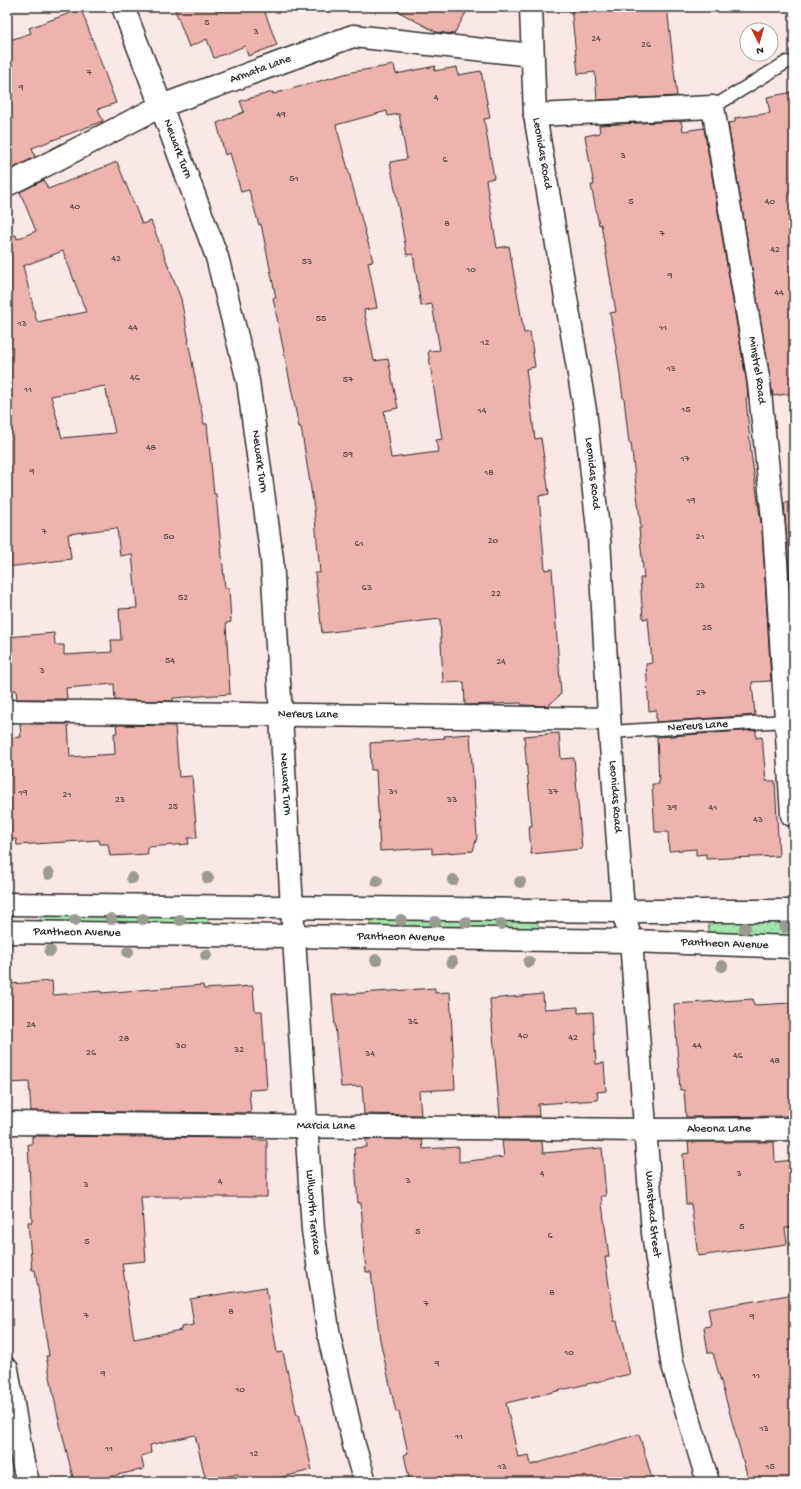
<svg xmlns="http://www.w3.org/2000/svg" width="801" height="1489" font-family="'Gochi Hand',sans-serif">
<defs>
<pattern id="grass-tufts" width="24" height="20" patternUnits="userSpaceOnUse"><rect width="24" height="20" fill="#a5e6af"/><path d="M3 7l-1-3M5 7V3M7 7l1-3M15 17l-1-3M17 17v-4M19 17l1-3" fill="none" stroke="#8ec597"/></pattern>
<pattern id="garden-dots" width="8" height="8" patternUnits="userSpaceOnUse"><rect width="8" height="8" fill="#a5e6af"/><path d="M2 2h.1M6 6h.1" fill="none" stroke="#8ec597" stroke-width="1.8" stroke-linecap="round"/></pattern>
</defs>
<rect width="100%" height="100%" fill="#fae8e6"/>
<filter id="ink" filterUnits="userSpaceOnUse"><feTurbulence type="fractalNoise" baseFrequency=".025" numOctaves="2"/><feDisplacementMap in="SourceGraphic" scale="8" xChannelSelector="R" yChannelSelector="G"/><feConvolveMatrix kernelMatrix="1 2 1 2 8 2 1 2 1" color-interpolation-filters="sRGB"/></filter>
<g filter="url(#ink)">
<g fill="url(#grass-tufts)" stroke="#68886d">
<path d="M40,914l168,3v7l-168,-3z"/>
<path d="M371,919l167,3v7l-167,-3z"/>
</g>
<path fill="url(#garden-dots)" stroke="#68886d" d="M747,919l47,1v16l-85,-4 -1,-8z"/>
<g fill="#eeb3ad" stroke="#2b2b2b" fill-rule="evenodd">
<path d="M174,7h89l14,38 -29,11 -3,-10 -31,12 -7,-19 -18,8z"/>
<path d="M390,7h79l-15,27 -18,-2z"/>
<path d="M571,7h96l10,89 -80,4 -2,-28 -17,2z"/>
<path d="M81,9l35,94 -18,6 5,12 -71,27 3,9 -24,12 -4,-12v-116l24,-8 -2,-5z"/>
<path d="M394,65l2,9 40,-8 -2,5 23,-4 1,8 23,-4 9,47 -6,1 10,59 -8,2 11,68 12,-2 15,87 6,-1 5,35 -9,2 9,70 6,-1 8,56 -10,2 6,74 7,-1 9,125 -13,12 -26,-1 -1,-2 -56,2 -1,-23 -21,1 -3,-64 -118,14 -7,-60h5l-6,-65 -13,-81h-2l-26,-129h3l-15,-74 -2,1 -10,-35 -8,2 -11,-39 -5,2 -8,-32 27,-11 -4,-11 33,-9v2l79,-22zM387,111l1,5 11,-2 8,45 -17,3 17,93 6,-1 8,52 11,-2 8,46 -12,1 14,88 -6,1 2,12 -47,6 -7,-47 14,-3 -10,-49 -14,2 -10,-51 13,-2 -9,-46 5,-1 -37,-136z"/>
<path d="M794,92v301l-21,3 -45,-273 7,-1v-4l35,-5 -3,-16z"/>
<path d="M681,121l2,10 21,-3 43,257 1,13h-2l5,55 11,77 9,151 -19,1 3,33 -99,7v-12l-7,1 -3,-47 6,-1 -4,-45 -5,1 -3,-41h4l-5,-50h2l-10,-85h-2l-5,-45h-1l-5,-38 -8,-47 6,-1 -15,-88 -2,1 -8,-40h3l-9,-49 15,-3 -1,-8z"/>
<path d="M117,162l25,62 9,-3 30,78 8,42h-1l16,83h3l7,70h2l9,94h4l2,34 -5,1 4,71 -57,4v3l-58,-1 -1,-16 -48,4 1,11h-50l-1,-9 -9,1v-54l47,-4 1,12h9v10l48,-3 -1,-12h10l-2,-31 18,-1 -5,-54 -12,2 -3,-28 -49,6 3,25 -64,8v-331l9,-1 1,4 19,-8 -16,-39 24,-12 4,9zM63,251l23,61 -49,10 -14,-56zM105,386l10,47 -53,5 -11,-42z"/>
<path d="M794,502v139l-10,-138z"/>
<path d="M20,724h48l2,33 45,-3 -1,-21h3l-1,-8 59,1 4,51 13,-1 5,62h-9l1,6 -42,3 1,7 -38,2 -2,-12h-8l-1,-4 -82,5 -1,-6 -9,1v-94h2l-1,-8 13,-1z"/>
<path d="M756,730v8l6,-1 4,44h9l4,75 -73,3v-5l-10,1v-6l-27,2 -1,-19h-13l-3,-48h7l-2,-47z"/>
<path d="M559,733l2,26 13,-1 8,91 -51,5 -2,-28h3l-8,-90z"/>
<path d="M470,734l7,103 -4,14 -41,3v-6l-52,3 -4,-81h-5l-1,-27 75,-5 -1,-2z"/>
<path d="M52,981l1,14 48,-4v2l102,-8 1,4 49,-3 2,25h7l5,78 -18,1 2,23 -220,-2 -2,-29 -21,1 -1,-93h3v-6z"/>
<path d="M435,988v5l15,-1 5,97 -36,2 2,24 -57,-1 -2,-28 -21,1 -9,-92z"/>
<path d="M543,994l1,15 34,-2v6l15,-1 3,52 8,-1 2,28 -9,1 1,8 -60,4 1,12h-39l-10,-117z"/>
<path d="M753,999l1,6 37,-2 3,23v90l-108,1 -2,-27h-4l-6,-86z"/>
<path d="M32,1136l221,2v2h14v57h-126l5,64 -24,2 12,76 47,-9v-3l13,-2 -4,-26 76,-12 11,66 6,-1 14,63 2,-1 13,56 -51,12h-21l-2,-8 -32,7 -11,-46 -45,10 1,8 -10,3 3,13 -58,13h-12l-17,-70 -11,-56h3l-14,-86h-3l-4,-48h4l-4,-78h4z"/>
<path d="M366,1139l56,1 1,9 36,-2v15l45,-5 -2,-16h40l1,12 59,-5 4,48h-5l8,61h-4l9,64h3l13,53 -124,29 12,54 11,-2 2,10 108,-31 14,48h-243l-6,-27 4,-2 -9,-41h-3l-16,-72 -9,-68h-5l-5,-69h-3l-4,-55 13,-1z"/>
<path d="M688,1142h86l1,20 19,-2v67l-9,1 2,16 -89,12 -7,-52h-5l-3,-50 6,-1z"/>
<path d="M794,1294v188h-45l-36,-129h-5l-4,-26 7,-1 -3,-17z"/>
</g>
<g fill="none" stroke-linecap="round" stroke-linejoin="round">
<defs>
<g id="service">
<path d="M713,107l74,-45"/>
<path id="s1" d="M610,732l176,-11"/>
</g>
<g id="minor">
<path id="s2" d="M123,7l38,99 56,151 31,124 24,178 20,349 21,322 16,106 25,109 11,37"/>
<path id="s3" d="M531,7l4,108 50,295 14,128 11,194 13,179 8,30 22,292 19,129 36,120"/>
<path id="s4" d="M535,115l178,-8 46,276 15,146 18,286"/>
<path id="s5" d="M7,185l154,-79 192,-70 179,19"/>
<path id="s6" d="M7,711l602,8"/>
<path id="s7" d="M7,1123l638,7 149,-1"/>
<path d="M7,1369l16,94 5,19"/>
</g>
<g id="secondary">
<path d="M7,904l616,7h171"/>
<path id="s8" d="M7,932l624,9 163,6"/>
</g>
</defs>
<use href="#service" stroke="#2b2b2b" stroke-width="15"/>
<use href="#minor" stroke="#2b2b2b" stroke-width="25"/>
<use href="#secondary" stroke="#2b2b2b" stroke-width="25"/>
<use href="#service" stroke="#fff" stroke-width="12"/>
<use href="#minor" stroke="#fff" stroke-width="22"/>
<use href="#secondary" stroke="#fff" stroke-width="22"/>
</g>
<g fill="#999a91">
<circle cx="49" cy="874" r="6"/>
<circle cx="132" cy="878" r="6"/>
<circle cx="208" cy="878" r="6"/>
<circle cx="453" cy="880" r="6"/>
<circle cx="377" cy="881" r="6"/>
<circle cx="520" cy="882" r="6"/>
<circle cx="111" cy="919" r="6"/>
<circle cx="143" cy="919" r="6"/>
<circle cx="75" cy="920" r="6"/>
<circle cx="180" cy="920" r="6"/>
<circle cx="401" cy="920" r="6"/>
<circle cx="435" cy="922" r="6"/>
<circle cx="466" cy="922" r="6"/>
<circle cx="501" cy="924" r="6"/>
<circle cx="785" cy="927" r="6"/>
<circle cx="745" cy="928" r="6"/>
<circle cx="50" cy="951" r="6"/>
<circle cx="128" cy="952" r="6"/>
<circle cx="206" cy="955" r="6"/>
<circle cx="376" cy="960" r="6"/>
<circle cx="452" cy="962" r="6"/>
<circle cx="529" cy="962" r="6"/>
<circle cx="722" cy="966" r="6"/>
</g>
</g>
<g text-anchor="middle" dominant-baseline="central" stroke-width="3" stroke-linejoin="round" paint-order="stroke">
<g font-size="10" fill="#5c4d4c">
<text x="207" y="23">5</text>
<text x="256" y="32">3</text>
<text x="596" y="39">24</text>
<text x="646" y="45">26</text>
<text x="89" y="73">7</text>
<text x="21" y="88">9</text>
<text x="436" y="98">4</text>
<text x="281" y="115">49</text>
<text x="623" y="156">3</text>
<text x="445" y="160">6</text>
<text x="294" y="179">51</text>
<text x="631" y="202">5</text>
<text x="770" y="202">40</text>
<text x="75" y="207">40</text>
<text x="447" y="224">8</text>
<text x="662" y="234">7</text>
<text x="775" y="250">42</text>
<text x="116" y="259">42</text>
<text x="307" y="262">53</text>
<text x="471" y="270">10</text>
<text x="670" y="276">9</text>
<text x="779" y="293">44</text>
<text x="321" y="319">55</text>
<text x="22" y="324">13</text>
<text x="133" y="328">44</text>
<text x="663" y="328">11</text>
<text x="485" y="343">12</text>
<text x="671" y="369">13</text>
<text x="135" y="378">46</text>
<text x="348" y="380">57</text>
<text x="28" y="390">11</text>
<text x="686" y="410">15</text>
<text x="482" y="411">14</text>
<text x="151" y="448">48</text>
<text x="348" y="455">59</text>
<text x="685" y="459">17</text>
<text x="32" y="472">9</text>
<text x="489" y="473">18</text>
<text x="691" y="501">19</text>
<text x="44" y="532">7</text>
<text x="169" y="537">50</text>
<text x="700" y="537">21</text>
<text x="493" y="541">20</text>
<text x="359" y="544">61</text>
<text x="700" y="586">23</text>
<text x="367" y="588">63</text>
<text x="496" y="594">22</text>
<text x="183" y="598">52</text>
<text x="707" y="628">25</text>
<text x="170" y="661">54</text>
<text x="501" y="662">24</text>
<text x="42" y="671">3</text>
<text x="701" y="693">27</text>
<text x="393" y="792">31</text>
<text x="553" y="792">37</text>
<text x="23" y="793">19</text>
<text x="67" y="795">21</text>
<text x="120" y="800">23</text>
<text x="452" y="800">33</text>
<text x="173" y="807">25</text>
<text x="672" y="808">39</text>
<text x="713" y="808">41</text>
<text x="758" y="820">43</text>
<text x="413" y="1022">36</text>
<text x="31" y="1025">24</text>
<text x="523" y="1036">40</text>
<text x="573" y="1038">42</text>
<text x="124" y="1039">28</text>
<text x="181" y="1046">30</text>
<text x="697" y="1046">44</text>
<text x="239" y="1050">32</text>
<text x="91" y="1053">26</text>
<text x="370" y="1054">34</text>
<text x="738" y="1056">46</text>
<text x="775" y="1061">48</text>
<text x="542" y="1174">4</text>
<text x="739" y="1174">3</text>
<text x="408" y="1181">3</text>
<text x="220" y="1182">4</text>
<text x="86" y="1185">3</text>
<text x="742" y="1227">5</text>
<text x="418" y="1232">5</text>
<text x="550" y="1236">6</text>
<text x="87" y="1242">5</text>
<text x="552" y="1293">8</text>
<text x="426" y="1304">7</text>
<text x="231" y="1312">8</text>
<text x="86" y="1316">7</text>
<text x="752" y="1317">9</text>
<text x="569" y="1353">10</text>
<text x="437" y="1364">9</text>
<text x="103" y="1374">9</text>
<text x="756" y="1376">11</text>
<text x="240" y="1390">10</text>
<text x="764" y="1429">13</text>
<text x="459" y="1437">11</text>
<text x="109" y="1449">11</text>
<text x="254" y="1454">12</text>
<text x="502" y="1467">13</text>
<text x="770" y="1467">15</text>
</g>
<g font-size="12" fill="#2b2b2b" stroke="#fff">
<text stroke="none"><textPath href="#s5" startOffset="279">Armata Lane</textPath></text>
<text stroke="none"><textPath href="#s2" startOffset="152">Newark Turn</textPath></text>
<text stroke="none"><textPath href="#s3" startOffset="147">Leonidas Road</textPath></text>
<text stroke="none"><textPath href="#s4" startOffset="445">Minstrel Road</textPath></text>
<text stroke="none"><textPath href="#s2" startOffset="476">Newark Turn</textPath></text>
<text stroke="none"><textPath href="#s3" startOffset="471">Leonidas Road</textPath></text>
<text stroke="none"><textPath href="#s6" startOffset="301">Nereus Lane</textPath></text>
<text stroke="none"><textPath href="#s1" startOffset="88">Nereus Lane</textPath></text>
<text stroke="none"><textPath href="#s2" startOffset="800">Newark Turn</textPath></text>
<text stroke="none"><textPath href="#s3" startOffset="795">Leonidas Road</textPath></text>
<text stroke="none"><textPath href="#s8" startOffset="70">Pantheon Avenue</textPath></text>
<text stroke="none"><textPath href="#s8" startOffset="394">Pantheon Avenue</textPath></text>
<text stroke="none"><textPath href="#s8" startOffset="718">Pantheon Avenue</textPath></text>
<text stroke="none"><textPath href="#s7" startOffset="319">Marcia Lane</textPath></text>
<text stroke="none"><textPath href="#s7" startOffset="712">Abeona Lane</textPath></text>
<text stroke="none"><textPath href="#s2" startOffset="1229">Lullworth Terrace</textPath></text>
<text stroke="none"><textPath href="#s3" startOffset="1215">Wanstead Street</textPath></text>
</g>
</g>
<rect width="801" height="1489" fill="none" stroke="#fff" stroke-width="24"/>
<rect x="12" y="12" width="777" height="1465" fill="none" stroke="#2b2b2b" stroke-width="1.5" filter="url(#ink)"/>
<g transform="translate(759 42) rotate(174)"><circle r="19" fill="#ffffff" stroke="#aaaaaa"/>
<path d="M0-3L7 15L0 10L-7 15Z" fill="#c8321e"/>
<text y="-6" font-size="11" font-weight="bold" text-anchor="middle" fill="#2b2b2b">N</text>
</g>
</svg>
